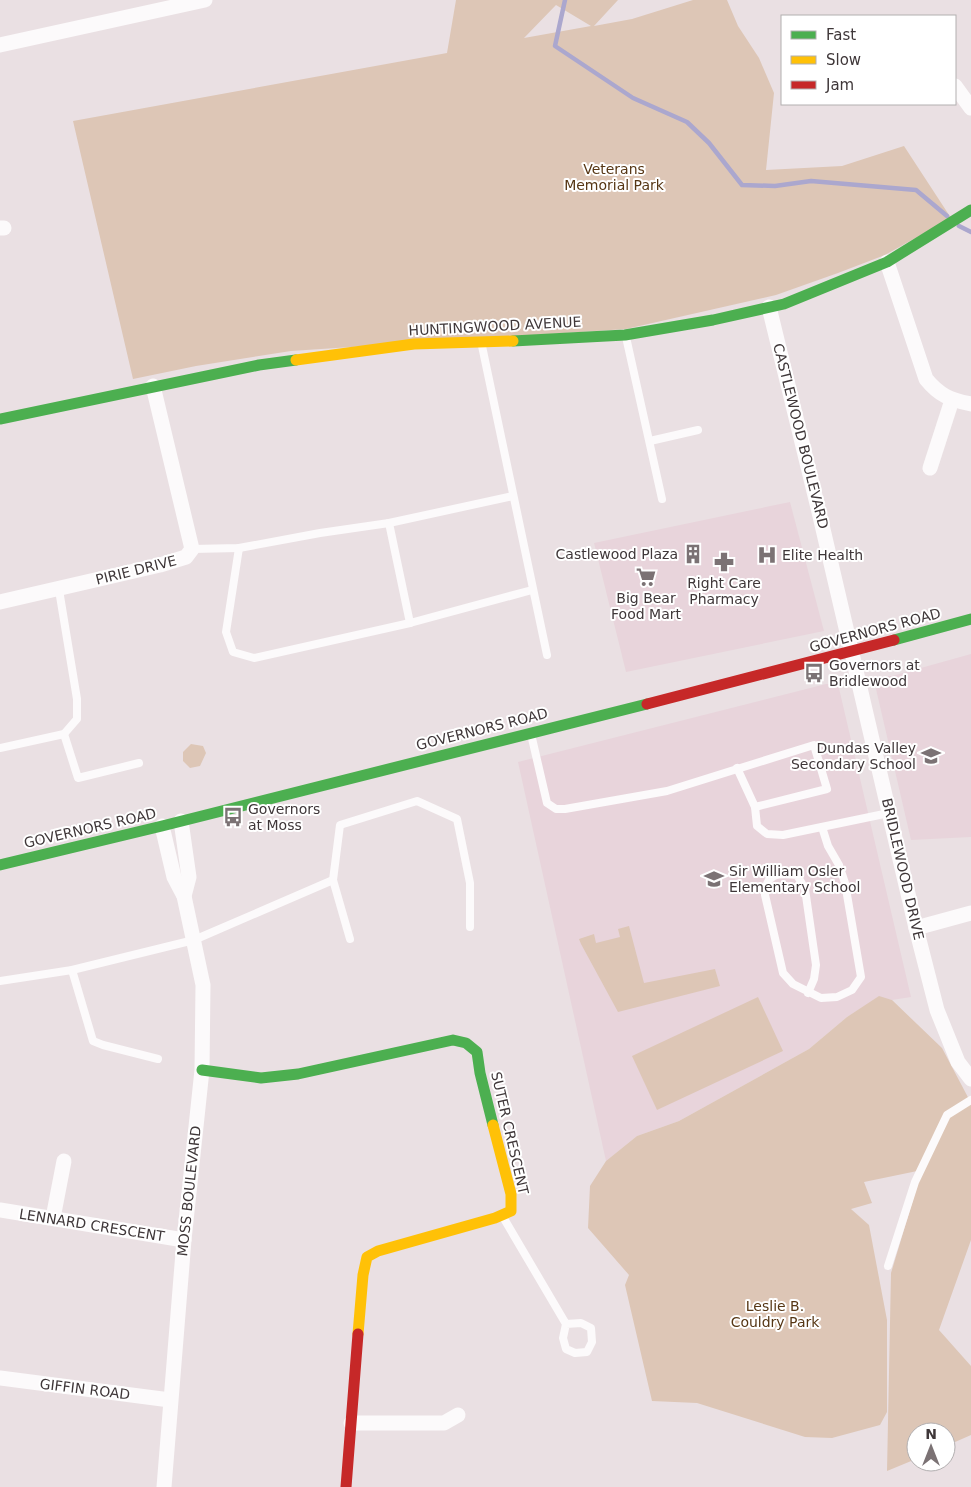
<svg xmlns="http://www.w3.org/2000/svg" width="971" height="1487" font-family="'DejaVu Sans',sans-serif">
<rect width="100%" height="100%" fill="#eae0e3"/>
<g fill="#e8d4db">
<path d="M790,502l34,129 -198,41 -32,-129z"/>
<path d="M971,654v183l-60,3 -38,-164h19z"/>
<path d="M826,684h12l73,313 -19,3 -13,-3 -32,20 -38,32 -130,72 -42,15 -31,25 -88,-399z"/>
</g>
<g fill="#ddc6b6" fill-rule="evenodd">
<path d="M456,0h162l-24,26 38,-7 61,-19h34l11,26 21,32 15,35 -8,77 76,-4 62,-20 47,72 -66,37 -47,18 -62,22 -150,34 -335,22 -95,15 -63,13 -60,-258 374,-68zM556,5l35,21 -67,12z"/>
<path d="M191,744l12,2 3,7 -6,13 -10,2 -7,-7v-9z"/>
<path d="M629,926l15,57 71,-14 5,17 -102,26 -37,-68 -2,-5 15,-5 2,9 24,-6 -2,-8z"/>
<path d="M879,996l13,4 50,48 29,55v137l-32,90 32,36v69l-25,11v-14h-30v27l-29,12 4,-198 31,-103 -58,12 8,21 -21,6 18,16 18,95v92l-7,13 -48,13 -27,-1 -108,-34 -45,-2 -27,-116 4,-10 -41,-47 2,-42 16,-25 31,-25 42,-15 130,-72 38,-32z"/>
<path d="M758,997l25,54 -126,59 -25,-54z"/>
</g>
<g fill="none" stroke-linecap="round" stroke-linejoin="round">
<g stroke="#aba7ce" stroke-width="4.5">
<path d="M565,0l-10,46 78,52 54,24 22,21 33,42 33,1 36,-5 105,9 31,26"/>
<path d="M959,226l12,6"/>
</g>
<g stroke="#fcfafb" stroke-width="8">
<path d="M626,337l36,162"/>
<path d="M482,346l65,309"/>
<path d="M650,441l48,-11"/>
<path d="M389,523l21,100"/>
<path d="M239,548l-13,84 7,20 21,6 156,-35 122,-33"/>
<path d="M192,549l47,-1 81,-15 69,-10 124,-27"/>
<path d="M64,734l14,44 61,-15"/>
<path d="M531,734l16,69 9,6h9l102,-18 147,-46 13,44 -72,18"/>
<path d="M0,748l64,-14 13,-15v-20l-18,-109"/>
<path d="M737,768l18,39 2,19 10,8 16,1 106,-22"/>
<path d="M350,939l-17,-59 7,-55 77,-24 40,18 13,64v44"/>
<path d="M72,970l21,71 10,4 55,14"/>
<path d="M0,981l72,-11 122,-30 139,-60"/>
<path d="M808,993l6,-14 2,-14 -11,-76 -8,-14c-20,-2 -31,-2 -32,20l18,78 10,11 28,14 16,-1 15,-7 9,-13 -16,-94 -6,-18 -11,-19 -6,-19"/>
<path d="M503,1217l63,107 -3,14 3,11 9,4 12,-1 5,-10 -1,-14 -10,-5 -15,1"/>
<path d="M888,1266l27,-84 32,-67 24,-15"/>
</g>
<g stroke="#fcfafb" stroke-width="15">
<path d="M0,45l205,-45"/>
<path d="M955,86l16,22"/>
<path d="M0,228h4"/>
<path d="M887,262l39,117c13,16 24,21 45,25"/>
<path d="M769,307l50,205 97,416 21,82 21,52 13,17"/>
<path d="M930,468l22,-68"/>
<path d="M0,602l160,-37 26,-8 6,-8 -39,-163"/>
<path d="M181,821l8,56 -5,19"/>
<path d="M162,826l12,51 10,19 19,89 -1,85 -18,170 -20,247"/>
<path d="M916,928l55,-15"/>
<path d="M0,1210l184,30"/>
<path d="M53,1218l11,-57"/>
<path d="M0,1378l170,22"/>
<path d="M351,1423h93l14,-8"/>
</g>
<g stroke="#4caf50" stroke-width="11">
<path d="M513,341l112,-6 88,-15 71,-16 103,-42 84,-52"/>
<path d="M0,419l259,-54 37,-5"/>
<path d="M894,640l77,-21"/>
<path d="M0,865l162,-39 485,-122"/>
<path d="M202,1070l59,8 37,-4 155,-34 13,3 11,9 3,21 13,52"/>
</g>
<g stroke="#ffc107" stroke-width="11">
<path d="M296,360l118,-16 99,-3"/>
<path d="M358,1334l5,-59 4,-18 11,-6 117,-33 16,-7v-17l-18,-69"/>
</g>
<g stroke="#c62828" stroke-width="11">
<path d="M647,704l247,-64"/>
<path d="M346,1487l12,-153"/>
</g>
</g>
<defs>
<symbol id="building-bare" viewBox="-9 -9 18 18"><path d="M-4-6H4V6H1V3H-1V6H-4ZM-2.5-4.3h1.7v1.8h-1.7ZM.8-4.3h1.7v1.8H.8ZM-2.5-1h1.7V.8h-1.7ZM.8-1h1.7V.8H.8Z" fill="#7b7274" stroke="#fff" stroke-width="2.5" paint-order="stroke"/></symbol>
<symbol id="hospital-bare" viewBox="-9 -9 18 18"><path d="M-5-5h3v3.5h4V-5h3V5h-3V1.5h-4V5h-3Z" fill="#7b7274" stroke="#fff" stroke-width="2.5" paint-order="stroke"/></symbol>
<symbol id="pharmacy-bare" viewBox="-9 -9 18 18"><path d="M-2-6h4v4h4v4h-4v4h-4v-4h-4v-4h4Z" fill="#7b7274" stroke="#fff" stroke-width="2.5" paint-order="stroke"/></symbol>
<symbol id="supermarket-bare" viewBox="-9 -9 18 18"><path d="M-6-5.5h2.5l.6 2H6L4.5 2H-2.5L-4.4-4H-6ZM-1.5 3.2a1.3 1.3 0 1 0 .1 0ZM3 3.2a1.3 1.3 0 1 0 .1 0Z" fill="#7b7274" stroke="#fff" stroke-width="2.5" paint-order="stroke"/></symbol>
<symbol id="bus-bare" viewBox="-9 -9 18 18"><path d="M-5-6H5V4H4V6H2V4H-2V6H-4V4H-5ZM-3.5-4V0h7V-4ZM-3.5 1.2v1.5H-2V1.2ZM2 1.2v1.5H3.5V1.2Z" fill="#7b7274" stroke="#fff" stroke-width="2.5" paint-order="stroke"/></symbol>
<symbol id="school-bare" viewBox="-9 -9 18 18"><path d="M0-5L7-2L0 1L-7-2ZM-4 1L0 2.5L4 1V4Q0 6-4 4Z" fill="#7b7274" stroke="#fff" stroke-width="2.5" paint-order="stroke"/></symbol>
</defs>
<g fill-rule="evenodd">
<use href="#building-bare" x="679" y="540" width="28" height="28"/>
<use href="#hospital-bare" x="753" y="541" width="28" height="28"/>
<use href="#pharmacy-bare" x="710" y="548" width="28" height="28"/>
<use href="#supermarket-bare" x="632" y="563" width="28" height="28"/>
<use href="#bus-bare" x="800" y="659" width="28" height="28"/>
<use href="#school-bare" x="917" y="742" width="28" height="28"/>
<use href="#bus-bare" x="219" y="803" width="28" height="28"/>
<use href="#school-bare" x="700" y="865" width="28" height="28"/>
</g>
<g text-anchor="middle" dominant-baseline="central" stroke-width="4" stroke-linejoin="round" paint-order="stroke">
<g font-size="14" fill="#563614" stroke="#fff">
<text x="614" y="169">Veterans<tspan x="614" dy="16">Memorial Park</tspan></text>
<text x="775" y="1306">Leslie B.<tspan x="775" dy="16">Couldry Park</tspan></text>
</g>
<g font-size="14" fill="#3f3739" stroke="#fff">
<text transform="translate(495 326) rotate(-3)">HUNTINGWOOD AVENUE</text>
<text transform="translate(801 436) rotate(76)">CASTLEWOOD BOULEVARD</text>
<text transform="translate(136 570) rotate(-14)">PIRIE DRIVE</text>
<text transform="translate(875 630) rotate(-15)">GOVERNORS ROAD</text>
<text transform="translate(482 729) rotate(-14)">GOVERNORS ROAD</text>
<text transform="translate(90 828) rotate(-13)">GOVERNORS ROAD</text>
<text transform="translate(903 869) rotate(77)">BRIDLEWOOD DRIVE</text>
<text transform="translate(510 1133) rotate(77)">SUTER CRESCENT</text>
<text transform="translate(189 1191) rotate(-84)">MOSS BOULEVARD</text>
<text transform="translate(92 1225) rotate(9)">LENNARD CRESCENT</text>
<text transform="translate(85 1389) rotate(7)">GIFFIN ROAD</text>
</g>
<g font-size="14" fill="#3f3739" stroke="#fff" text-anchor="start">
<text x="678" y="554" text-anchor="end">Castlewood Plaza</text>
<text x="782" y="555">Elite Health</text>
<text x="724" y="583" text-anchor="middle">Right Care<tspan x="724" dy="16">Pharmacy</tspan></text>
<text x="646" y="598" text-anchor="middle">Big Bear<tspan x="646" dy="16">Food Mart</tspan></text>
<text x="829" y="665">Governors at<tspan x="829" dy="16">Bridlewood</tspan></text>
<text x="916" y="748" text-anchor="end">Dundas Valley<tspan x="916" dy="16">Secondary School</tspan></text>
<text x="248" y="809">Governors<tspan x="248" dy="16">at Moss</tspan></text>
<text x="729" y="871">Sir William Osler<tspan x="729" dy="16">Elementary School</tspan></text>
</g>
</g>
<rect x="781" y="15" width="175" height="90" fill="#ffffff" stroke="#b2afb0"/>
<rect x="791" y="31" width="25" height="8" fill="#4caf50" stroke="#b2afb0"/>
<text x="826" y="40" font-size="15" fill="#3f3739">Fast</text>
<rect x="791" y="56" width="25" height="8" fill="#ffc107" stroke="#b2afb0"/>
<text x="826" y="65" font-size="15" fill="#3f3739">Slow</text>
<rect x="791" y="81" width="25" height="8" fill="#c62828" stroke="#b2afb0"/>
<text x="826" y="90" font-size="15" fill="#3f3739">Jam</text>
<g transform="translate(931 1447)"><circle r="24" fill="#ffffff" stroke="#b2afb0"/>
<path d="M0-4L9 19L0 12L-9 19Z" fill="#7b7274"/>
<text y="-8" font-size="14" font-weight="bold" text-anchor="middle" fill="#3f3739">N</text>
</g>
</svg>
